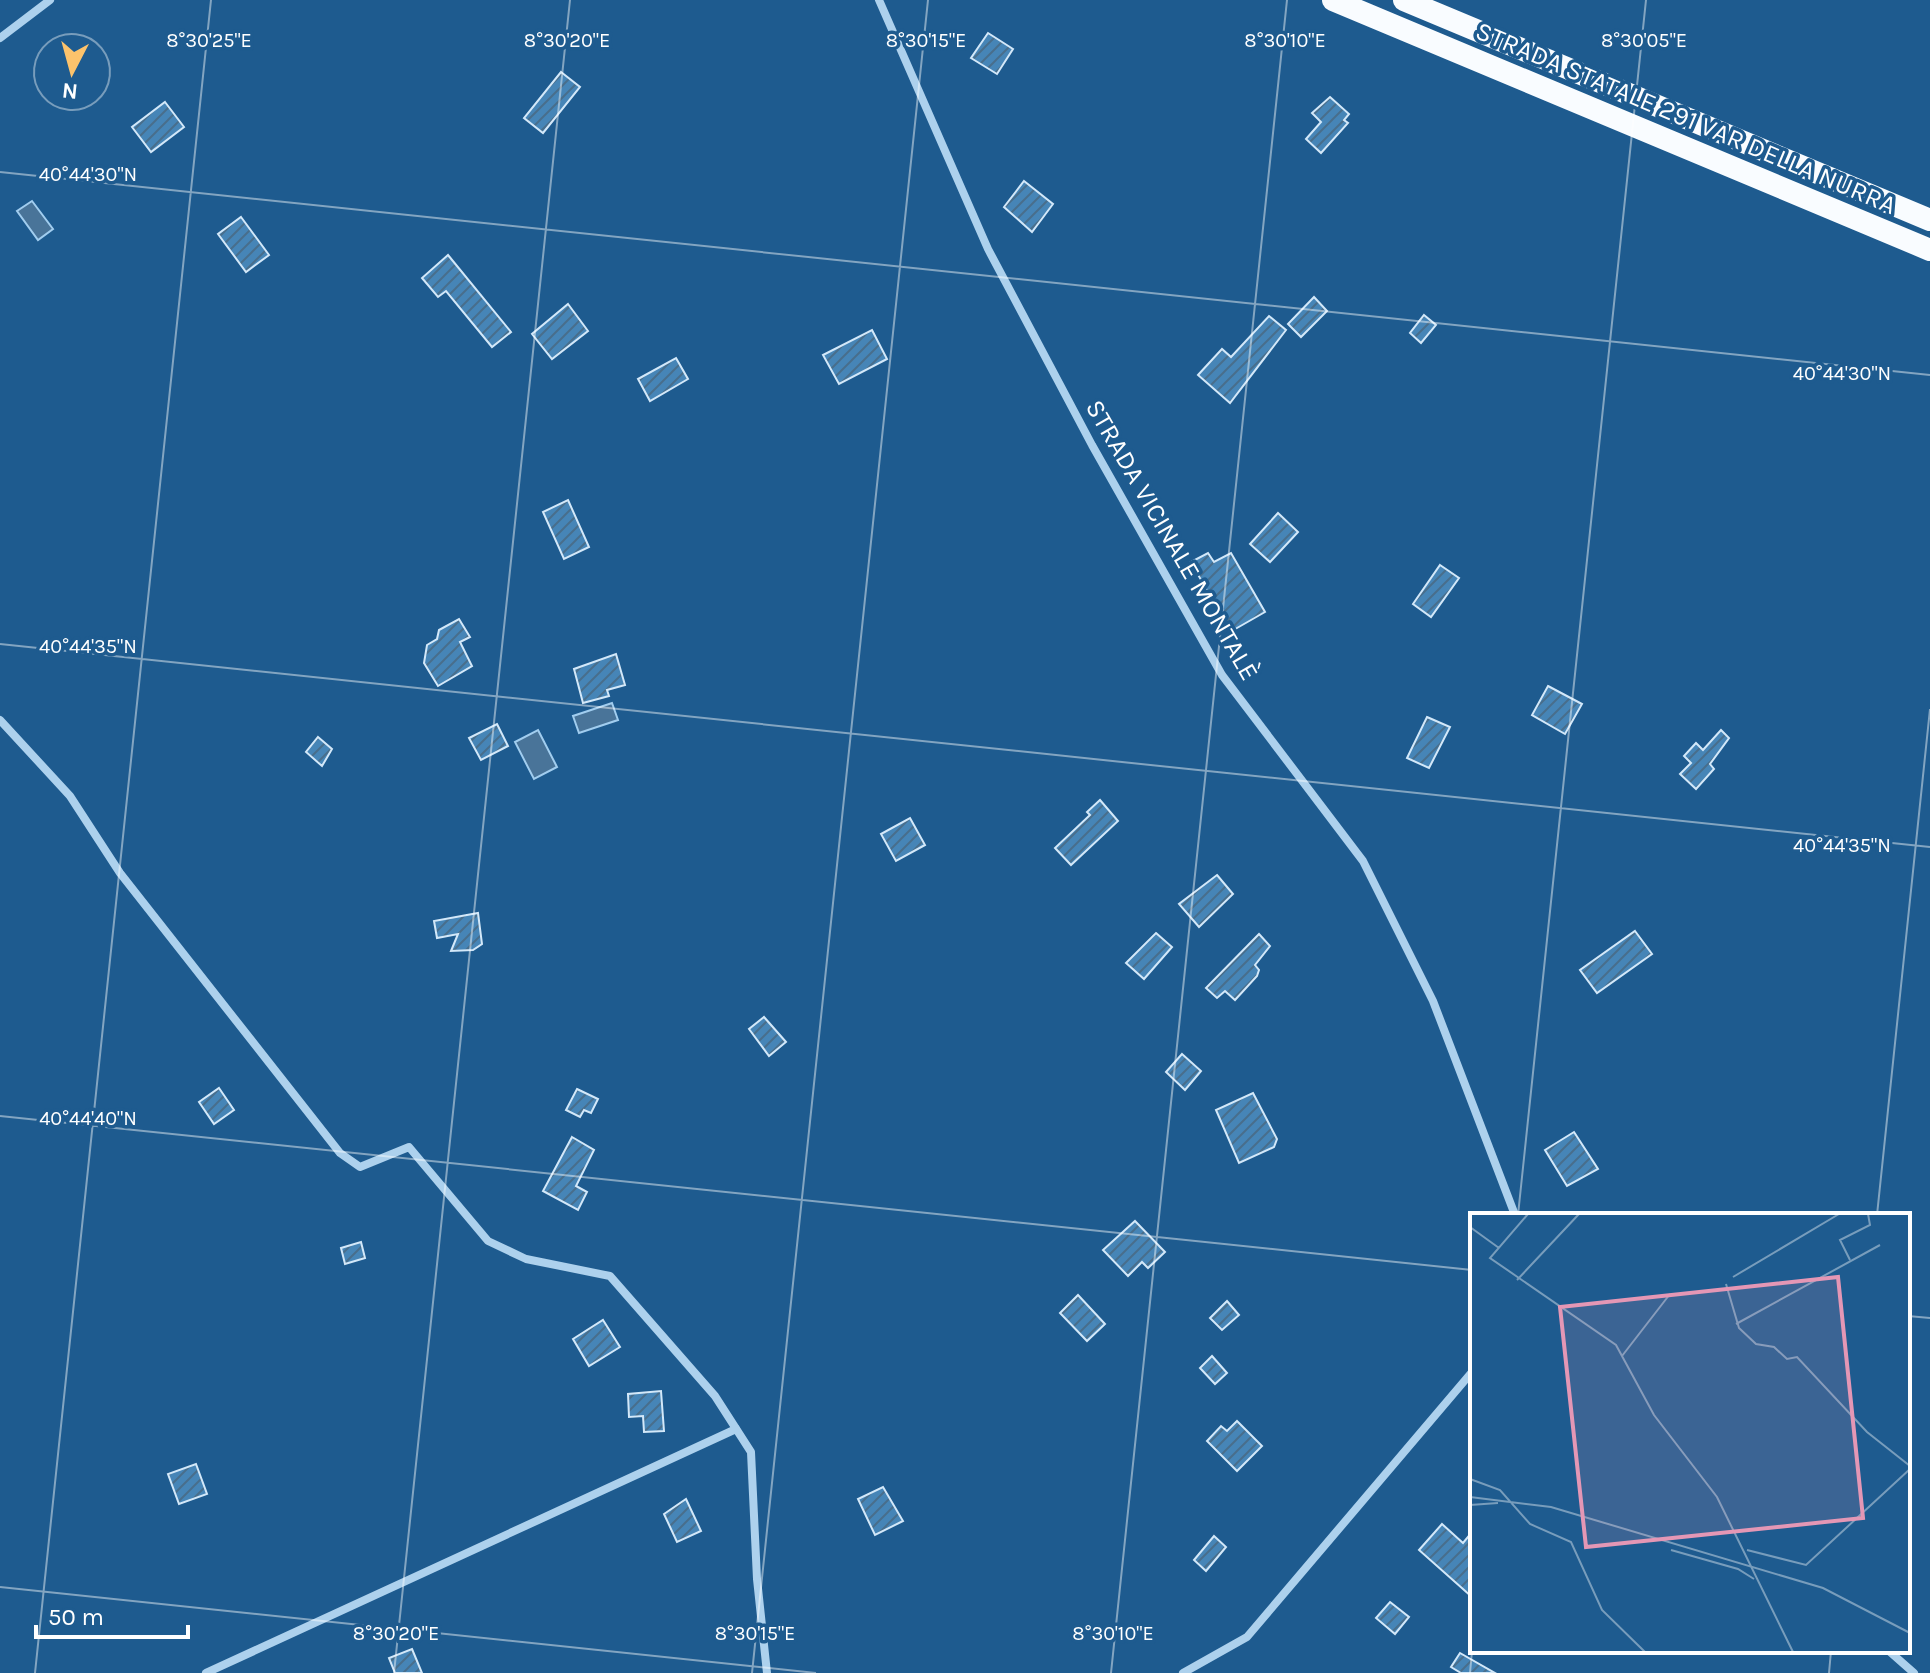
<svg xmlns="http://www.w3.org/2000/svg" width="1930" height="1673" font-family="Karla,sans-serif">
<defs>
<pattern id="building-hatch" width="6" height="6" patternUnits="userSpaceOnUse" patternTransform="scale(2)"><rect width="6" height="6" fill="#4685b7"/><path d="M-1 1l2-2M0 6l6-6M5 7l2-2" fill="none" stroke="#486e8c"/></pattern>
</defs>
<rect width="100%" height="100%" fill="#1e5b8f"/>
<g fill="#497499" stroke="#a1cdef" stroke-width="2">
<path d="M32,201l21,28 -15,11 -21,-29z"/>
<path d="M612,703l6,17 -39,13 -6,-17z"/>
<path d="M538,730l19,37 -23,12 -19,-37z"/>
</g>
<g fill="url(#building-hatch)" stroke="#d3e8f9" stroke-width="2">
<path d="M988,33l25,16 -16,25 -26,-16z"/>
<path d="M561,72l19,15 -37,46 -19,-15z"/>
<path d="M1330,97l19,17 -5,6 4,3 -27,30 -15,-14 15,-17 -9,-9z"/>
<path d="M165,102l19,25 -33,25 -19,-25z"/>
<path d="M1024,181l29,23 -21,28 -28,-25z"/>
<path d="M241,217l28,38 -23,17 -28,-38z"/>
<path d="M448,255l63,77 -19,15 -46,-56 -8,6 -16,-19z"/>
<path d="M1314,297l13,14 -26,26 -13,-13z"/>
<path d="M568,304l20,27 -36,28 -20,-25z"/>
<path d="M1424,315l12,10 -15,18 -11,-10z"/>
<path d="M1269,316l17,14 -56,73 -32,-28 24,-26 9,8z"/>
<path d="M872,330l15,29 -48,25 -16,-29z"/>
<path d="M676,358l12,21 -38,22 -12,-22z"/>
<path d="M568,500l21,47 -25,12 -21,-47z"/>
<path d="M1278,513l20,19 -28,30 -20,-18z"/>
<path d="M1208,553l6,9 17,-9 34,59 -35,20 -39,-70z"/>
<path d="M1440,565l19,13 -28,39 -18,-13z"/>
<path d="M459,619l11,18 -10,5 12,24 -34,20 -14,-23 3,-18 10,-6 2,-9z"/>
<path d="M616,654l9,31 -18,5 2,6 -26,7 -9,-34z"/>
<path d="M1548,686l34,18 -17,30 -33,-19z"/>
<path d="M1427,717l23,10 -21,41 -22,-10z"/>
<path d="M497,724l11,22 -27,14 -12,-22z"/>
<path d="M1721,730l8,8 -19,26 4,5 -18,20 -16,-15 11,-11 -7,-7 12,-13 7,7z"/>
<path d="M318,737l14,12 -10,17 -16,-14z"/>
<path d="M1100,800l18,21 -47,44 -16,-17 35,-33 -3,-3z"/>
<path d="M910,818l15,27 -29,16 -15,-27z"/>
<path d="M1217,875l16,19 -34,33 -20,-23z"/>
<path d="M478,913l4,31 -9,6 -22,1 7,-17 -21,4 -3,-17z"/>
<path d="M1635,931l17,23 -55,39 -17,-23z"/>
<path d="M1156,933l16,14 -28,32 -18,-16z"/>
<path d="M1259,934l11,12 -15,19 4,5 -2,6 -22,24 -10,-9 -8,7 -11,-10z"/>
<path d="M764,1017l22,25 -17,14 -20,-27z"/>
<path d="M1182,1054l19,17 -16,19 -19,-18z"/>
<path d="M219,1088l15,22 -20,14 -15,-22z"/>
<path d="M577,1089l21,10 -7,14 -7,-3 -4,7 -14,-7z"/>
<path d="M1253,1093l24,46 -3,8 -35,16 -23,-53z"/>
<path d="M1574,1132l24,37 -31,17 -22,-36z"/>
<path d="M572,1137l22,13 -18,36 11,6 -9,18 -35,-19z"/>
<path d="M1135,1221l30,31 -17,16 -6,-6 -14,14 -25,-26z"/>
<path d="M361,1242l4,16 -20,6 -4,-16z"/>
<path d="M1078,1295l27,29 -18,17 -27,-28z"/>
<path d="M1227,1301l12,14 -17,15 -12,-12z"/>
<path d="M603,1320l17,27 -31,19 -16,-27z"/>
<path d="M1212,1356l15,17 -12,11 -15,-16z"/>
<path d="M661,1391l3,40 -20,1 -1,-16 -14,1 -1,-23z"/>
<path d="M1237,1421l25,25 -25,25 -30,-30 14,-15 6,5z"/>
<path d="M196,1464l11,30 -28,10 -11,-30z"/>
<path d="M883,1487l20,34 -28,14 -17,-36z"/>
<path d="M686,1499l15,32 -24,11 -13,-28z"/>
<path d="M1442,1524l21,19 9,-11v65l-53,-47z"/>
<path d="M1214,1536l12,11 -20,24 -12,-11z"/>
<path d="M1390,1602l19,15 -14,17 -19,-16z"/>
<path d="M412,1649l10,24h-27l-6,-15z"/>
<path d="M1460,1653l35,20h-34l-10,-6z"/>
</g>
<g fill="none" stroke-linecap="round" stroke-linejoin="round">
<g stroke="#add1ed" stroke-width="8">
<path d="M879,0l109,249 104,196 130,230 141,186 70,140 82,214"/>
<path d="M0,38l50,-38"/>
<path d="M0,720l70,76 50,77 220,280 20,14 49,-20 79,94 38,18 84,17 105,120 36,56 6,127 10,94"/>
<path d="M1889,1651l25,22"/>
<path d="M206,1673l530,-244"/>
<path d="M1183,1673l64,-36 225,-265"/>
</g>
<g stroke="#f9fcff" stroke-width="22">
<path d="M1333,0l597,250"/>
<path d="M1404,0l526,220"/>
</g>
</g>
<path fill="none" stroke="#fff" stroke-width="2" stroke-opacity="0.45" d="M0,172l1930,203M0,644l1930,203M0,1116l1472,154M1518,1215l128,-1215M1877,1215l53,-506M1908,1316l22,2M0,1587l816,86M35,1673l176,-1673M394,1673l176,-1673M752,1673l176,-1673M1111,1673l176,-1673M1470,1673l2,-22M1829,1673l2,-22"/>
<g text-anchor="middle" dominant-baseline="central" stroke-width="7" stroke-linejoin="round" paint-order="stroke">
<g font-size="26" fill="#fff" stroke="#1e5b8f">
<text transform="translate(1686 118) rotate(23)">STRADA STATALE 291 VAR DELLA NURRA</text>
<text transform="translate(1172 540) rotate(60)">STRADA VICINALE MONTALÈ</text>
</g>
</g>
<g transform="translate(1470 1213)">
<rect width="440" height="440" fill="#1e5b8f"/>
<path fill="none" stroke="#789dbc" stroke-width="2" d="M58,1l-38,44 126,87 38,70 63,82 76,155M0,14l29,21M380,47l-10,-20 30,-15 -2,-11M263,64l106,-63M47,67l62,-66M256,71l13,44 17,16 18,3 13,12 10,-2 70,75 43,34M266,111l144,-79M152,143l48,-62M0,266l30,11 30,34 41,18 31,68 43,42M0,284l81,10 272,81 87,45M0,292l28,-2M201,337l67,19 16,10M277,337l59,15 104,-96"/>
<path fill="#e497b5" fill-opacity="0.15" stroke="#e497b5" stroke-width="4" d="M368,64l25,241 -277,29 -26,-240z"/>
<rect width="440" height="440" fill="none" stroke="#fff" stroke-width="4"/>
</g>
<g font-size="20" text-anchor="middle" fill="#fff" stroke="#1e5b8f" stroke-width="7" stroke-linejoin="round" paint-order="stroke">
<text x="209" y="47">8°30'25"E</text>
<text x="567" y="47">8°30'20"E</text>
<text x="926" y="47">8°30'15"E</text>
<text x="1285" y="47">8°30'10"E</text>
<text x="1644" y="47">8°30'05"E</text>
<text x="88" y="181">40°44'30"N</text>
<text x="1842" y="380">40°44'30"N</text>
<text x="88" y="653">40°44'35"N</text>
<text x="1842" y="852">40°44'35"N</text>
<text x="88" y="1125">40°44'40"N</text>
<text x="396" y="1640">8°30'20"E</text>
<text x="755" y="1640">8°30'15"E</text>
<text x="1113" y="1640">8°30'10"E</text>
</g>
<g transform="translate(72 72) rotate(186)"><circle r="38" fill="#1e5b8f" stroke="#789dbc" stroke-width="2"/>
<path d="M0-6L14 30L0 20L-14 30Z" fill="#fcc36c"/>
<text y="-12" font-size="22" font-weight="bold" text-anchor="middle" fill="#ffffff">N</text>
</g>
<path d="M36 1625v12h152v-12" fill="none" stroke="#ffffff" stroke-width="4"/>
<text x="48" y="1625" font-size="24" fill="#ffffff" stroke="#1e5b8f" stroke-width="6" paint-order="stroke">50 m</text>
</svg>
